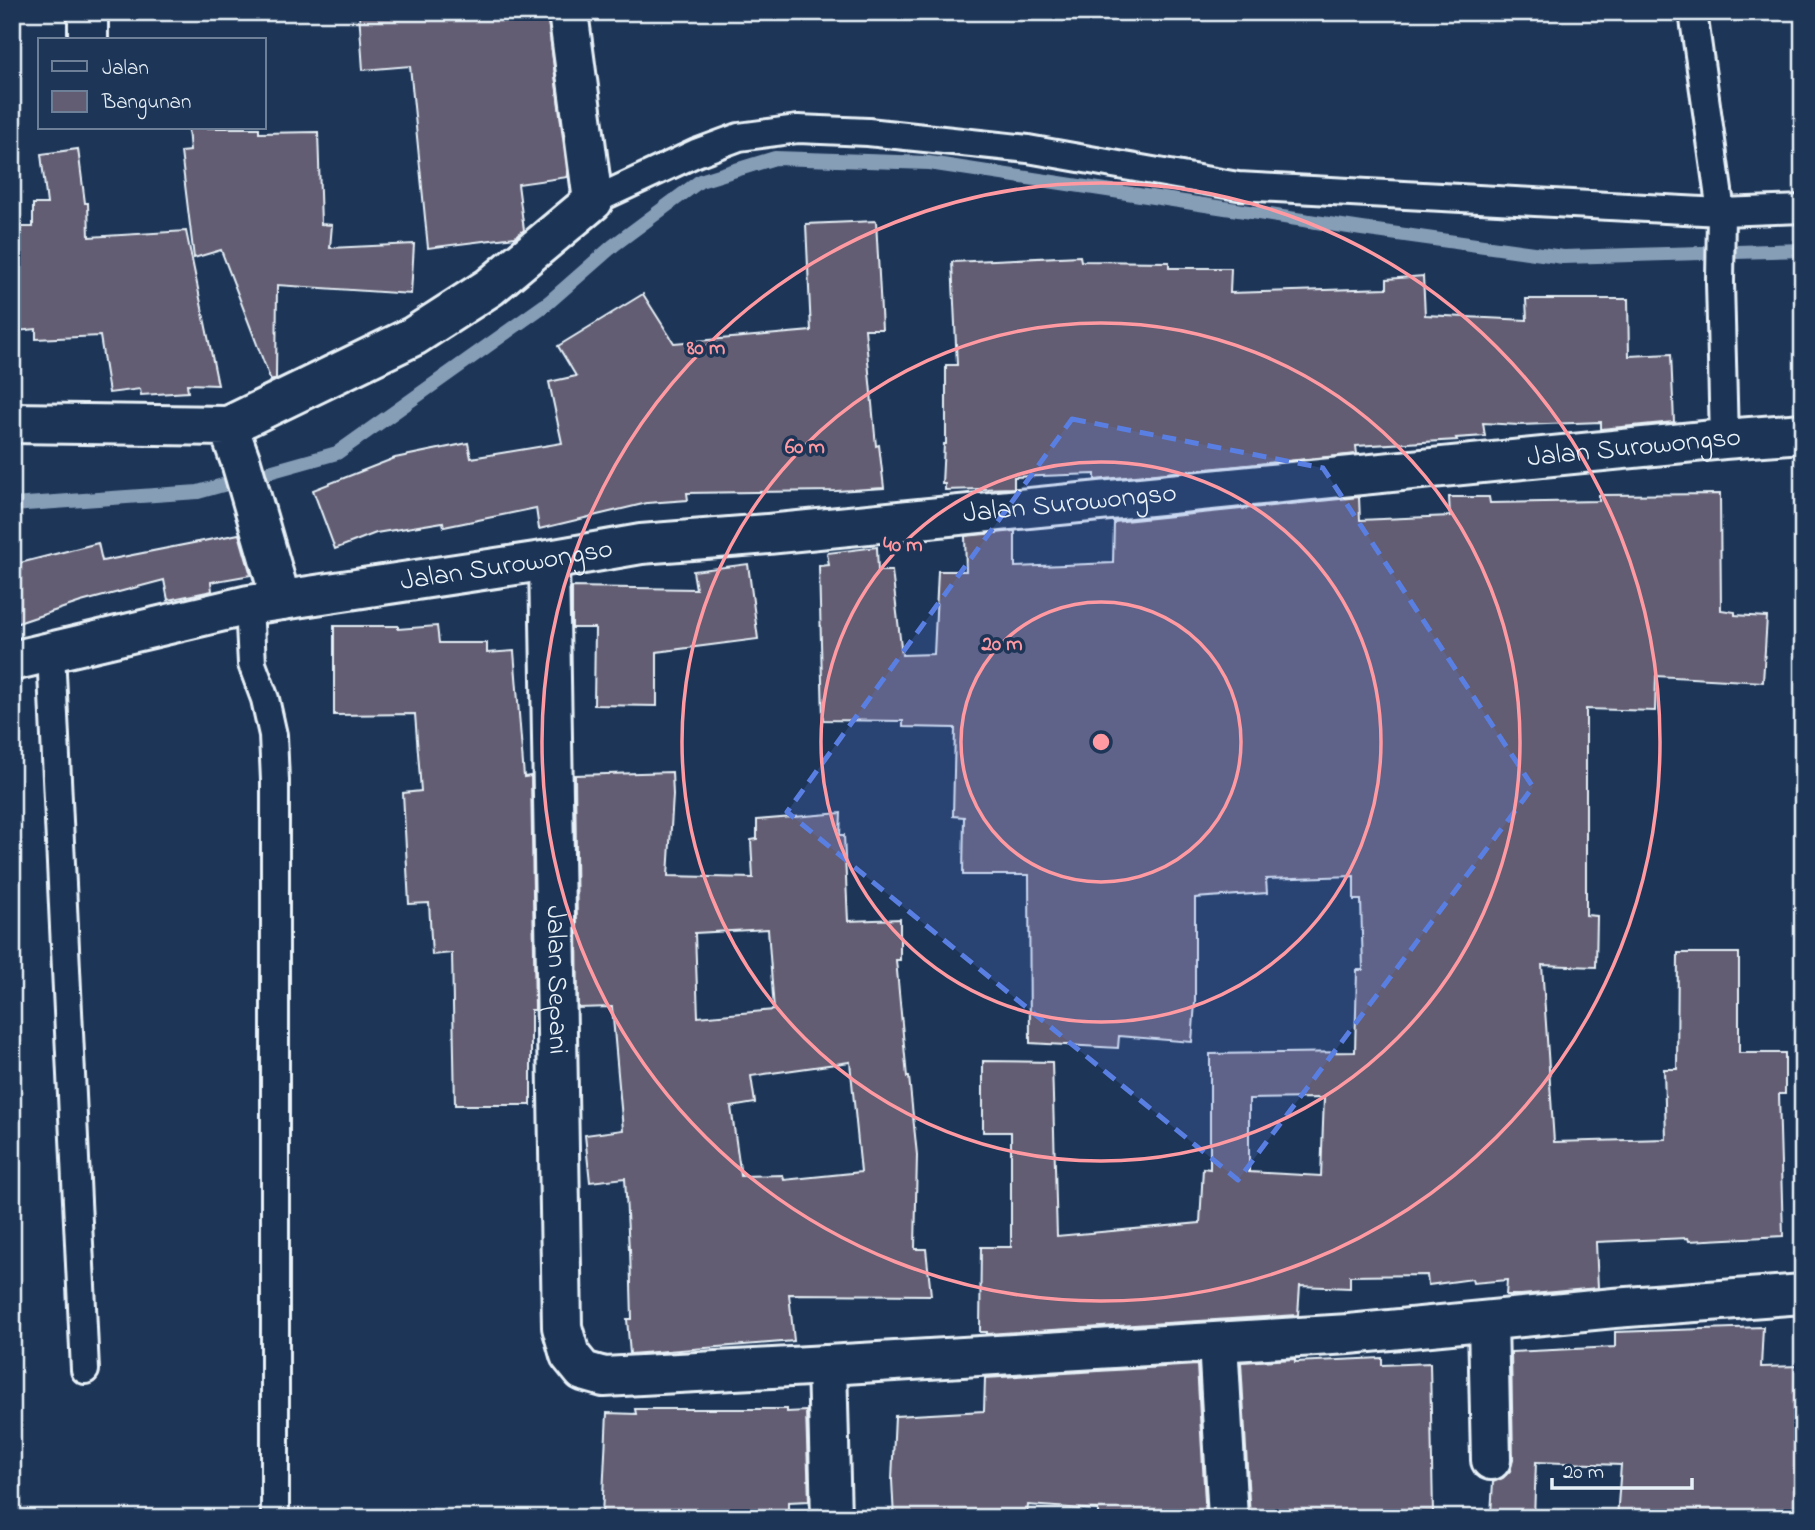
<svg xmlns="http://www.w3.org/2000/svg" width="1815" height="1530" font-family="'Indie Flower',sans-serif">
<rect width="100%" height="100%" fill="#1d3557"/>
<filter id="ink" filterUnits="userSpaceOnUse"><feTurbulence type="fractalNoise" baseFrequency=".0143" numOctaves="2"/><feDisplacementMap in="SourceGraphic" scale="14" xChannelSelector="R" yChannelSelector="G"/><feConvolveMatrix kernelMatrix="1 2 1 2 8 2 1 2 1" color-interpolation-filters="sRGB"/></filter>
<g filter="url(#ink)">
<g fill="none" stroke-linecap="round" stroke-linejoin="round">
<path stroke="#879eb7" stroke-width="14" d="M12,505l186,-13 139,-39 212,-151 65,-57 86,-64 75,-23 154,5 433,66 201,28 240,-7"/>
</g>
<g fill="#625d73" stroke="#e8f1f8" stroke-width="2" fill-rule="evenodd">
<path d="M359,12h188l21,165 -50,7 6,46 -9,7 -87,11 -18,-182 -47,4z"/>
<path d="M188,128h71v5l59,-1 3,92 11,1 -2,23 84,-4 -3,50 -134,-9 -1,93 -5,3 -50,-131 -27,8 -13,-106 9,-1z"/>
<path d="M78,149l7,54h3l1,34 97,-6 32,154 -31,-1 1,8 -47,3 -1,-6 -31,4 -9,-57 -64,3v-10l-19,2 -4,-104h20v-23h14l-6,-50z"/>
<path d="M876,221l6,108h-17l11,117 3,-1 5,43 -48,3 -149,2 1,7 -41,3 -108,26 -3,-21 -92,19 -1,-5 -67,11 -41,16 -22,-59 82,-32 73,-15 3,15 91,-15 -13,-61 27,-6 -18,-30 85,-52 31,49 137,-12 -5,-107z"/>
<path d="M1080,256l1,5 88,1v6h62l-1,25 157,-5v-9l36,-3 2,39 102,5 -1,-21h102l1,57 42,-2 3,68 -73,7v-7l-82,3 -36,-2 2,13 -29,2 1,2 -101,6 1,8 -262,26v-6l-81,3v11l-69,2v-6h-3l2,-40h2v-79h11l-5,-103z"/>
<path d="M1720,494l1,116 14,2v3l32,2 -4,65 -107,-6 -1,35 -69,-2v206l11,1 -1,51 -54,-2 12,177 112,-3 -2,-70h13l1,-116h61v100h46v41h-6l4,142 -94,5 -1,-3 -92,4 2,46 -77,7h-15l1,-15 -34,3 -1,-4 -44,6 -1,-10 -77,1v12l-50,-2 -2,29 -311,19v-2h-7l1,-85h30v-115h-28v-71l69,1 5,174 143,-13 3,-55 7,1v-115l145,-2 2,-82h6l-2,-70h-7v-24l-88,3 1,14 -72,5v105l-3,39 -73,-6 -1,12 -88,-5 -1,-168h-66l1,-58 -11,-1 2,-88 -52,-1v-6l-80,-1 -4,-154 10,-1 -2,-12 50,-6 1,24h14l10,84 32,-1 4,-83h28l-1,-35 50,-5v36l98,-4 1,-41 245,-25 1,23 90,-4 -1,-19h40l1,6 109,-2v-6zM1324,1098l-3,78 -72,-4v-73z"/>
<path d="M239,534l12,41 -40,7 1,9 -44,9 -4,-20 -83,22 -69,23v-60l86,-22 4,18z"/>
<path d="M748,564l10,75 -101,13v54l-63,-1 1,-77h-23v-41l124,2 -3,-18z"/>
<path d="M334,626h64v3l39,-3 2,17h48v10l27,-2 10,126 7,-1 4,234h-4v95h-76l-3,-152 -20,2 -3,-52 -20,1 -6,-111 18,-2 -6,-77 -81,1z"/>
<path d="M672,772l1,23 -5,81 85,2 -2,-38 6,-1v-19l84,-7 -1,22h4l4,86 52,-2v41h-4l11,117h2l8,78 -2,94h11l5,46 -142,-1 5,47 -164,13 -3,-35h5l-2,-70h-1l-4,-71 -35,4 -5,-47 38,-5 -11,-123 -34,1 -3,-233zM768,929l6,81 -76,7 -3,-84zM850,1062l11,110 -77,8 -1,-5 -42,1 -10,-69 24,-4 -4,-27z"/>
<path d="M1763,1327l-2,40 42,-1v145l-4,1 -1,6h-181l4,-53 -85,-3 -2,56h-39l1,-3 -5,-1 2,-32 10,-4 7,-7 3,-11 -2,-108 104,-5v-15z"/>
<path d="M1382,1358v7l48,-2 3,149 -50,2v4h-133l-9,-156 54,-3v3z"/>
<path d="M1197,1365l9,153h-108v-8l-70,-5 -1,10 -28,-3v6h-105l-2,-38 3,-64 89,-5 1,-33z"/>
<path d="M635,1409h152v3l19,-1 3,90 -21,1v16l-186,-2 5,-103 29,1z"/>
</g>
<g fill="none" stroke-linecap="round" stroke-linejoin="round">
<defs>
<g id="service">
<path d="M1693,12l28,200 -1,70 4,157"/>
<path d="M593,201l103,-48 43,-16 59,-8 70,3 160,17 210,37 483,26 82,-3"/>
<path d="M249,605l3,59 13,35 8,36 2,46v737"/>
<path d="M51,652l34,718"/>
</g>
<g id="minor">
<path d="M88,12v28"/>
<path d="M12,423l216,3 13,36 40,138"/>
<path d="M228,426l186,-90 76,-49 103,-86 -25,-189"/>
<path id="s1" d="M549,560l13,767 8,28 13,16 21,6 223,-12 522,-31 265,-26 189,-14"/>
<path d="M1488,1321l3,139"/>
<path d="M1218,1342l10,176"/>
<path d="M827,1365l4,153"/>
</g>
<g id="tertiary">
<path id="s2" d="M12,661l237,-56 300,-45 92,-16 127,-10 956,-95 79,-6"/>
</g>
</defs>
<use href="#service" stroke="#e8f1f8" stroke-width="32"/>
<use href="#minor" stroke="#e8f1f8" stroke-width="44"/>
<use href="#tertiary" stroke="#e8f1f8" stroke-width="44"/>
<use href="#service" stroke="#1d3557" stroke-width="26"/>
<use href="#minor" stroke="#1d3557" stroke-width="38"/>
<use href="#tertiary" stroke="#1d3557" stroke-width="38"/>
</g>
</g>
<path fill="#5a7fe2" fill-opacity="0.2" stroke="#5a7fe2" stroke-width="5" stroke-dasharray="14 9" stroke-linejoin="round" d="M1072,419l251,49 210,319 -295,393 -451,-368z"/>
<g fill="none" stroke="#ff9aa2" stroke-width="3.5">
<circle cx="1101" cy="742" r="140"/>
<circle cx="1101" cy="742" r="280"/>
<circle cx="1101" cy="742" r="419"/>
<circle cx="1101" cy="742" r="559"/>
</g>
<g text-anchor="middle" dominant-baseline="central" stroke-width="7" stroke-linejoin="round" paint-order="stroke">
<g font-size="28" fill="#e8f1f8" stroke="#1d3557">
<text stroke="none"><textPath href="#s2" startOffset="1638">Jalan Surowongso</textPath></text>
<text stroke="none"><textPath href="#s2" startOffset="1071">Jalan Surowongso</textPath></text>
<text stroke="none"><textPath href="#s2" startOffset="504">Jalan Surowongso</textPath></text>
<text stroke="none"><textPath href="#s1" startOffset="420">Jalan Sepani</textPath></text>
</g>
</g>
<circle cx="1101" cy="742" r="10" fill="#ff9aa2" stroke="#1d3557" stroke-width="3.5"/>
<g font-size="21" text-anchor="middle" font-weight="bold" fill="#ff9aa2" stroke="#1d3557" stroke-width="7" stroke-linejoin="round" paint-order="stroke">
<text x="706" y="354">80 m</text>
<text x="805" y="453">60 m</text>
<text x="903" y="551">40 m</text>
<text x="1002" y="650">20 m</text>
</g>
<rect width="1815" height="1530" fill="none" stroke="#1d3557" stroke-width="42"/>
<rect x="21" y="21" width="1773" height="1488" fill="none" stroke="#e8f1f8" stroke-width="2.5" filter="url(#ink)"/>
<rect x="38" y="38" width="228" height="91" fill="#1d3557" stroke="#6e8097" stroke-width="2"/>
<rect x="52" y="61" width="35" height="10" fill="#1d3557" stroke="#6e8097" stroke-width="2"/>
<text x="102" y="74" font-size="21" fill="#e8f1f8">Jalan</text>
<rect x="52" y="91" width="35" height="21" fill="#625d73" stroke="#6e8097" stroke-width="2"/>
<text x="102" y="108" font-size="21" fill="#e8f1f8">Bangunan</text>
<path d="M1552 1478v10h140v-10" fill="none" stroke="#e8f1f8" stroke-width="3.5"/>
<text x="1563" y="1478" font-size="21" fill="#e8f1f8" stroke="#1d3557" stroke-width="5" paint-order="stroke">20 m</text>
</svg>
